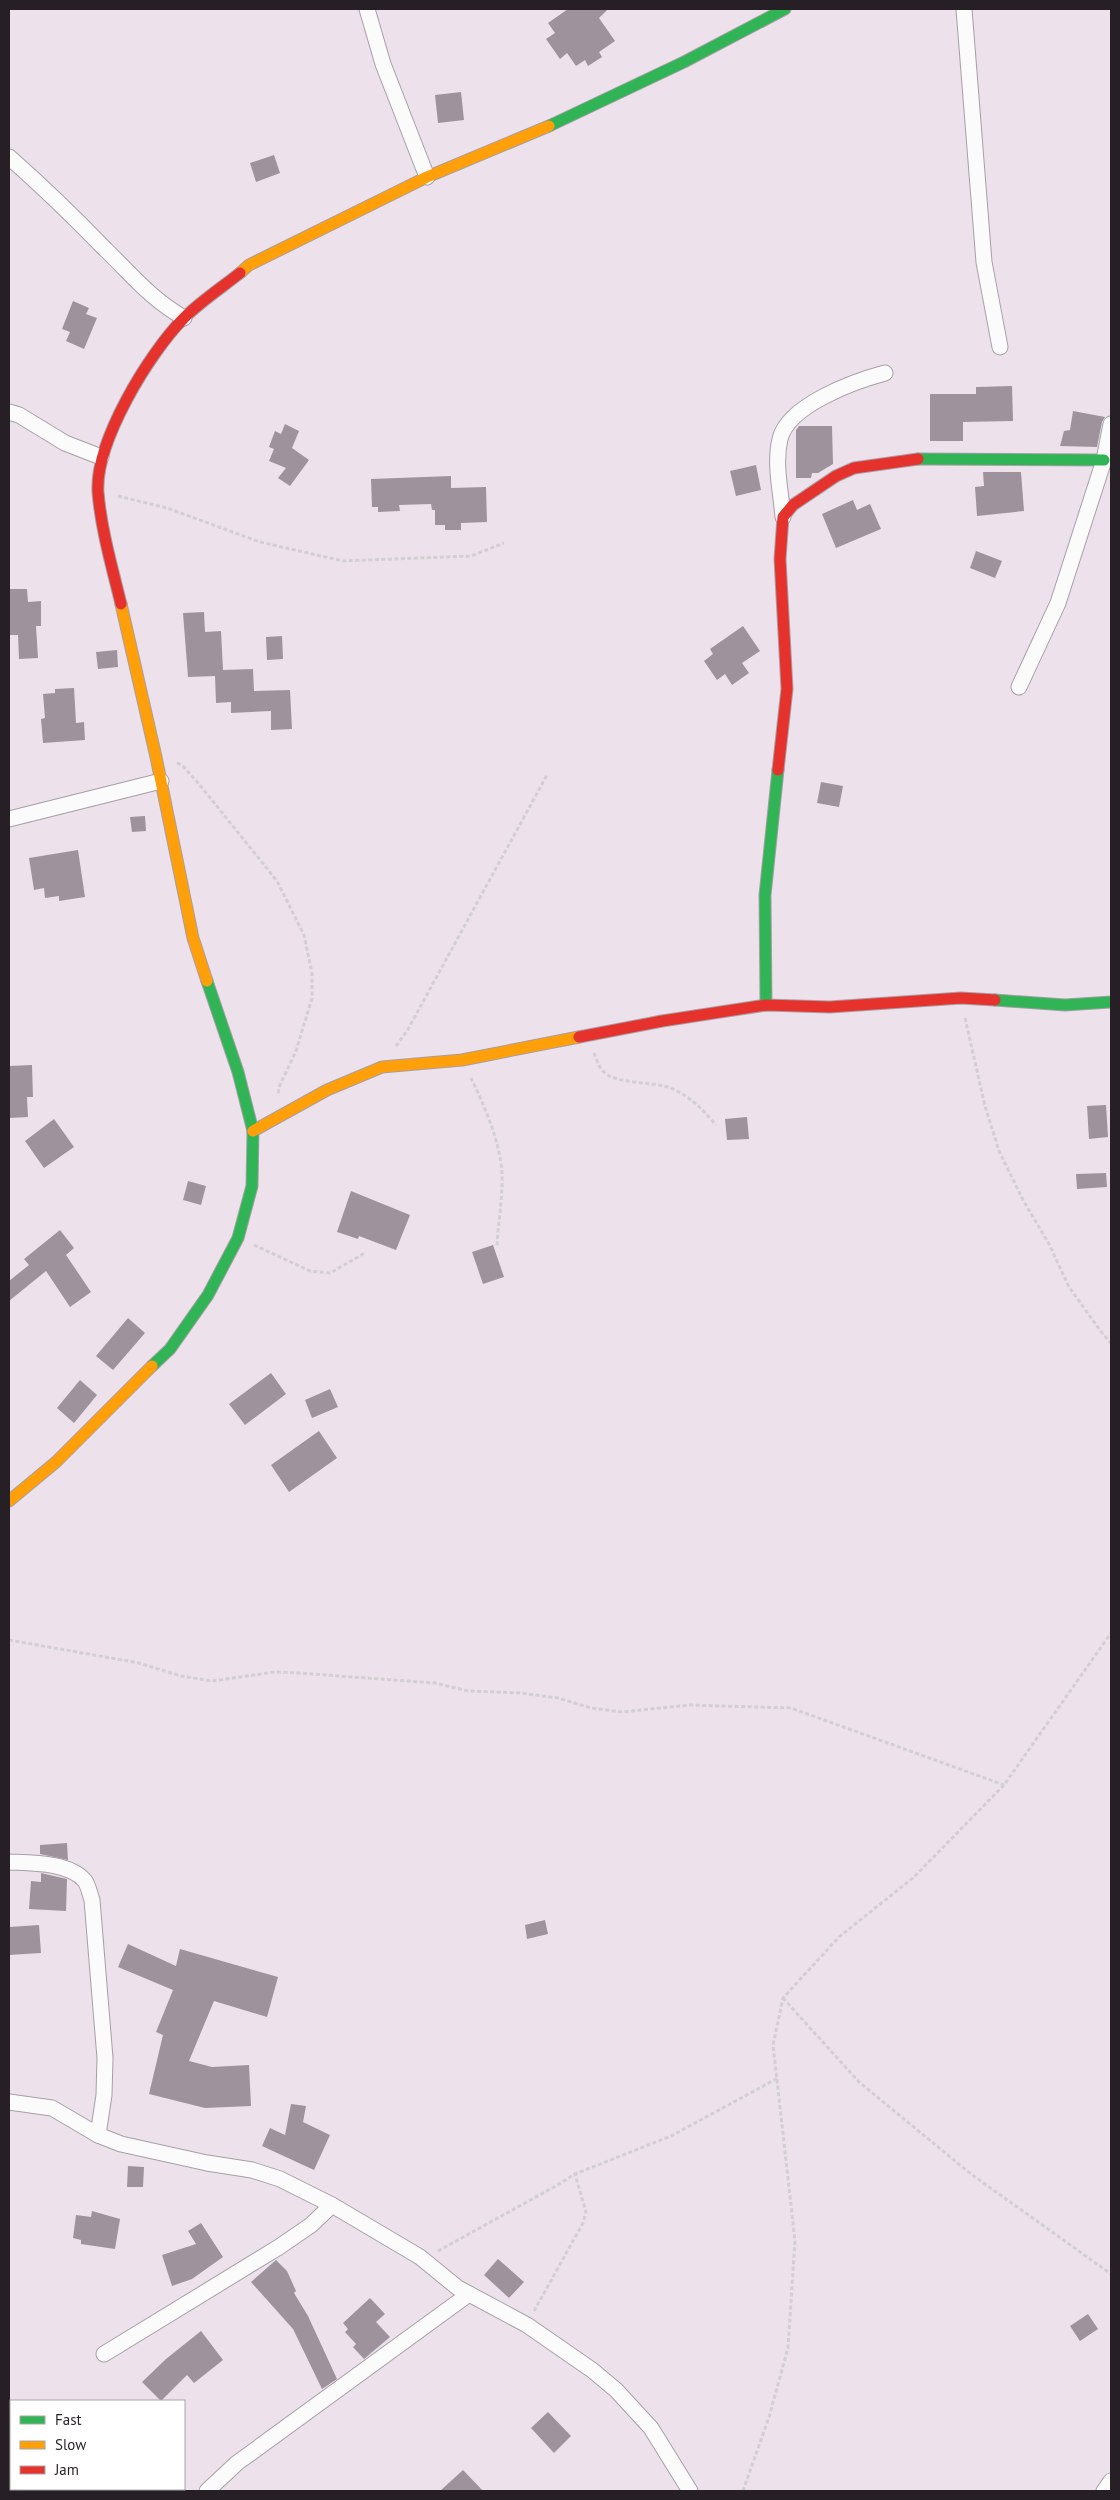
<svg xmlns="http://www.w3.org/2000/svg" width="1120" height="2500" font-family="'PT Sans',sans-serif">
<rect width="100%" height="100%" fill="#ede2ec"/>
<g fill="#9e939d">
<path d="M568,9h40l-9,9 16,23 -16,11 3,5 -14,9 -3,-6 -9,6 -9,-13 -7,6 -14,-20 9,-6 -7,-10z"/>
<path d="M461,92l3,28 -26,3 -3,-28z"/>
<path d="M274,155l6,18 -24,9 -6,-19z"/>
<path d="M73,301l16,7 -3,6 11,4 -13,31 -18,-8 4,-9 -8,-3z"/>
<path d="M1012,386l1,35 -50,1v19h-33v-47h46v-7z"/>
<path d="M1073,411l32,6 -3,5 -5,25 -37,-1 4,-15 6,-1z"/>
<path d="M285,424l14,7 -7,17 17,12 -19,26 -12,-8 8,-10 -17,-7 5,-12 -5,-2 6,-16 6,3z"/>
<path d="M799,426h33l1,38 -15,9h-6l-1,5h-15v-48z"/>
<path d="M756,465l5,25 -25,6 -6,-25z"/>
<path d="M983,472h38l3,39 -47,5 -2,-29 9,-1z"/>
<path d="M451,476v12l35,-1 1,35 -26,1v7h-16v-5h-10v-15h-3l-1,-6 -32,1 1,6 -22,1v-5h-6l-1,-28z"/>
<path d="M853,500l4,10 13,-6 11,25 -45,19 -14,-34z"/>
<path d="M976,551l26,10 -7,17 -25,-10z"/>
<path d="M9,589h18l1,13 13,-1v25h-5l2,32 -19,1 -1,-24h-9z"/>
<path d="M204,612l1,20 16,-1 2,39 30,-1 1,22 36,-1 2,39 -21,1v-19l-40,2v-11l-15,1 -1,-27 -27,1 -5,-64z"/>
<path d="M743,626l17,25 -18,12 7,10 -17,12 -7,-11 -8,6 -13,-19 9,-7 -3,-5z"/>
<path d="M282,636l1,23 -16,1 -1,-23z"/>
<path d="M117,650l1,17 -20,2 -2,-17z"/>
<path d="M74,688l2,35 8,-1 1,18 -42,3 -2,-24 4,-1 -2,-24 12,-1v-4z"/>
<path d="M821,782l22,4 -4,21 -22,-4z"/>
<path d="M145,816l1,15 -14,1 -2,-15z"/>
<path d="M78,850l7,47 -26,4v-5l-14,2 -1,-10 -10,2 -5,-32z"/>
<path d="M32,1065l1,32h-6l1,20 -19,1v-52z"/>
<path d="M1106,1105l2,32 -19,2 -2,-33z"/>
<path d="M747,1117l2,22 -22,1 -2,-21z"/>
<path d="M54,1119l20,28 -30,21 -19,-27z"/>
<path d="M1106,1173l1,14 -30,2 -1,-15z"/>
<path d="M188,1181l18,5 -5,19 -18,-5z"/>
<path d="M351,1191l59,24 -14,35 -37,-14 -1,3 -21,-7z"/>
<path d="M60,1230l14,18 -8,7 25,37 -21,15 -24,-36 -37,30v-20l20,-16 -5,-6z"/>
<path d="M493,1245l11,32 -21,7 -11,-32z"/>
<path d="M128,1318l17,15 -32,37 -17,-14z"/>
<path d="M271,1373l15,21 -41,31 -16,-21z"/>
<path d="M80,1380l17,15 -23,28 -17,-15z"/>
<path d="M330,1389l8,18 -26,11 -7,-18z"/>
<path d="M319,1431l18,27 -48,34 -18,-27z"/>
<path d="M67,1843l1,17 -28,-6v-9z"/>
<path d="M41,1873l26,6 -1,32 -37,-2 2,-28 10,1z"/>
<path d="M545,1920l3,14 -21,5 -2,-14z"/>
<path d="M39,1925l2,28 -32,2v-28z"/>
<path d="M128,1944l48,22 4,-17 98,28 -11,40 -53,-16 -25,60 23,6 37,-2 2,41 -46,2 -56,-14 14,-59 -7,-3 17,-42 -55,-23z"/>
<path d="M291,2104l15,2 -3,16 27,13 -16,35 -52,-24 8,-18 15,7z"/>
<path d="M128,2166l16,1 -1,20h-16z"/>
<path d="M92,2211l28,8 -5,30 -34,-5v-4l-8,-2 3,-23 15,2z"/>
<path d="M201,2223l22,34 -31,22 -20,7 -10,-31 34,-11 -8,-13z"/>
<path d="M498,2259l26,23 -15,16 -25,-23z"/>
<path d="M276,2260l11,11 9,20 -2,2 14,23 29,63 -15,10 -29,-60 -42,-47z"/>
<path d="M370,2298l15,16 -9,8 14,15 -26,22 -11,-12 3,-3 -11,-12 3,-3 -5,-6z"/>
<path d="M1088,2314l10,15 -18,12 -10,-15z"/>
<path d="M201,2331l22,29 -29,23 -7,-8 -26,26 -19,-19 24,-23z"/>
<path d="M548,2412l23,24 -17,17 -23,-25z"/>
<path d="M463,2470l20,21h-43z"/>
</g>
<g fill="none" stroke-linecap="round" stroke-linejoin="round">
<defs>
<g id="street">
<path d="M367,9l16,55 44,113"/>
<path d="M964,9l20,253 16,85"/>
<path d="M9,157c33,29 66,61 97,93 28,27 44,48 78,68"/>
<path d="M9,412l10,3 46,28 36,14"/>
<path d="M783,517c-2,-25 -9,-53 -3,-78 8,-34 75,-58 105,-66"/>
<path d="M1019,687l39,-84 46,-143 7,-36"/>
<path d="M9,819l152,-38"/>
<path d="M9,1862c21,1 61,0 76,19 3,4 5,13 7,19l13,158 -1,37 -6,40"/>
<path d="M9,2102l43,6 46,27 23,9 86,19 45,7 28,9 52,26 88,52 38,31 69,37 65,45 24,20 35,38 39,63"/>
<path d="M104,2354l175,-107 32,-22 21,-20"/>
<path d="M207,2491l30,-28 232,-169"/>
<path d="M1104,2491l7,-10"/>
</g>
<g id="fast">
<path d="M549,126l135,-64 101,-53"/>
<path d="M918,459l186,1"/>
<path d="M995,1000l70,5 46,-3"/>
<path d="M766,1005l-1,-110 13,-125"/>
<path d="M152,1366l18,-17 38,-54 30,-57 14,-52 1,-55 -15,-59 -31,-91"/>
</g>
<g id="slow">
<path d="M240,273l9,-8 178,-88 122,-51"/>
<path d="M121,604l35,153 37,181 14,43"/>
<path d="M253,1131l74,-41 55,-23 80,-7 117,-23"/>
<path d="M9,1501l47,-39 96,-96"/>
</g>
<g id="jam">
<path d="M121,604c-9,-37 -20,-75 -23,-112 -3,-50 51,-139 86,-174 16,-16 37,-30 56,-45"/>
<path d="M778,770l9,-81 -7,-130 3,-42 10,-12 43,-29 18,-8 64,-9"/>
<path d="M579,1037l83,-16 104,-16 64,2 131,-9 34,2"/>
</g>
</defs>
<use href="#street" stroke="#a79fa6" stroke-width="17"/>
<use href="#fast" stroke="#a79fa6" stroke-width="13"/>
<use href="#slow" stroke="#a79fa6" stroke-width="13"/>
<use href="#jam" stroke="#a79fa6" stroke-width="13"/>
<g stroke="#d2cfd2" stroke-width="3" stroke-dasharray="4 2.5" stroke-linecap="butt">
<path d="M118,496l49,12 93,34 83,19 128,-5 33,-13"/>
<path d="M177,763l5,2 17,19 78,97 27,54 8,38v25l-16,53 -17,36 -1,9"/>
<path d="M965,1018l20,88 14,45 24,49 26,44 20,43 33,46 9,10"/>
<path d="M396,1046l11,-15 140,-256"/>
<path d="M594,1053c2,5 4,12 8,17 12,16 55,10 73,20 17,8 29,21 41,35"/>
<path d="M471,1078c14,29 29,64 31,95 1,24 -4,50 -5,73"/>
<path d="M254,1245l56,26 20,2 35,-20"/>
<path d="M9,1640l130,23 42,13 31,5 63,-9 23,1 137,10 33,8 52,2 38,5 33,10 31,4 67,-7 102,3 213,77"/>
<path d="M783,1998l76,84 112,92 140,100"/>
<path d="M438,2251l116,-64 21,-13 96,-38 107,-58"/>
<path d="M534,2311l49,-88 3,-11 -11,-38"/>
<path d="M743,2491l26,-74 19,-69 7,-107 -22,-196 10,-47 56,-61 75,-60 90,-92 107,-152"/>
</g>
<use href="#street" stroke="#fcfbfc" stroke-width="15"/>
<use href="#fast" stroke="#30b455" stroke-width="11"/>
<use href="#slow" stroke="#ff9f0a" stroke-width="11"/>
<use href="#jam" stroke="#e5322d" stroke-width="11"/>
</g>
<rect width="1120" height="2500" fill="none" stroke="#261f25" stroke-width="20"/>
<rect x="10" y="2400" width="175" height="90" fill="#ffffff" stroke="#a8a5a8"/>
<rect x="20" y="2416" width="25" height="8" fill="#30b455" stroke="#a8a5a8"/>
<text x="55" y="2425" font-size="15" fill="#261f25">Fast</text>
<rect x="20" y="2441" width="25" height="8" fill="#ff9f0a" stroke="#a8a5a8"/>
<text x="55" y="2450" font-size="15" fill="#261f25">Slow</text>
<rect x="20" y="2466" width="25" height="8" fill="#e5322d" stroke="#a8a5a8"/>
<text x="55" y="2475" font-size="15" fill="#261f25">Jam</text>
</svg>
